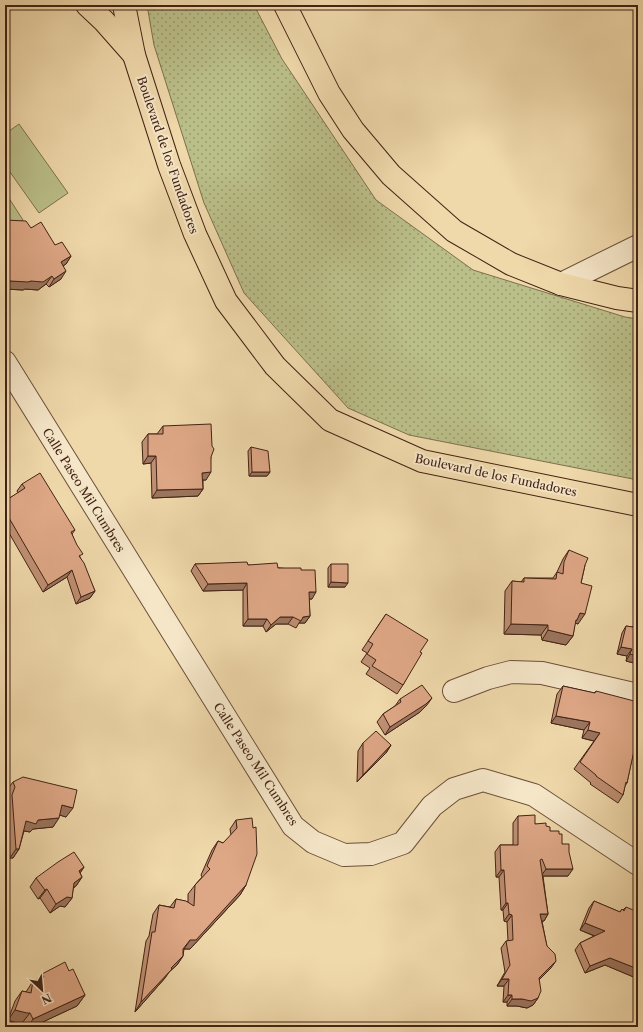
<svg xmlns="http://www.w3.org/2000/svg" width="643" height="1032" font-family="'Libre Caslon Text',serif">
<defs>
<pattern id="grass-dots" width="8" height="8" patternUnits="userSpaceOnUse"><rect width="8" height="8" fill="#babe88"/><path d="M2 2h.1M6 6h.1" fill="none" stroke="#999a6e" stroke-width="1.8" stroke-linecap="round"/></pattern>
</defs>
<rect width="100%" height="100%" fill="#efd8aa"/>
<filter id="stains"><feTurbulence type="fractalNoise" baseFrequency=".005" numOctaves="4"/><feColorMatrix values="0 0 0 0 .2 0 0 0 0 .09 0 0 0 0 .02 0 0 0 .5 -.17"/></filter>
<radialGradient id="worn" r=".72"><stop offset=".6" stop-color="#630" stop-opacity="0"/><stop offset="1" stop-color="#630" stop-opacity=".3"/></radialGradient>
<path fill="url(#grass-dots)" stroke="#7e704e" d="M147,5h107l28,54 94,141 97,70 152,47 13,2v161l-229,-45 -61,-27 -104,-115 -40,-90 -50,-158z"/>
<g fill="#babe88" stroke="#7e704e">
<path d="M19,124l49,69 -29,20 -34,-48v-31z"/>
<path d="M5,192l18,28 -18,11z"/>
</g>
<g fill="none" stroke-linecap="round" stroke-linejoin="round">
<defs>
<g id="minor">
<path d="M561,284l77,-38"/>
<path d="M5,362l288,464 20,16 31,13 27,-1 32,-11 29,-37 22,-17 29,-9 51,15 104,69"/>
<path d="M454,691l34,-13 23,-6 31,1 96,22"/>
</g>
<g id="major">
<path d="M87,5l17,16 30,34"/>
<path d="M124,5l10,50 35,110 26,69 31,67 49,65 55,54 92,41 216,44"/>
<path d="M285,5l44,88 24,37 38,45 63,56 57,33 50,20 56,14 21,3"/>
</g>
</defs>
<use href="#minor" stroke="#6d503a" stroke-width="24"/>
<use href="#major" stroke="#422315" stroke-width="24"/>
<use href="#minor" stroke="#f5e6c8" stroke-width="22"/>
<use href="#major" stroke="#efd8aa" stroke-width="22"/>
</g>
<g fill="#bf9073" stroke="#422315">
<path d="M5,220l26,8 24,17 16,11 -5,8 -3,2 -2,13 -12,8 -3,-3 -8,6 -13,-1 -2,1 -18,-1z"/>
<path d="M163,426l48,31 -5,23h-3v9l-5,7 -46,2 -1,-35 -8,1 -1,-22 6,-8h9z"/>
<path d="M251,447l19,25 -3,4h-18l-1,-25z"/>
<path d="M22,484l53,46 -3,4 8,23 15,34 -5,7 -14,6 -9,-27 -24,15 -38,-66v-25l13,-8 -1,-2z"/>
<path d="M569,550l16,15 -4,18 -3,41 -3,-1 -2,13 -7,9 -24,-5 -1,-5 -37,-1 1,-43 7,-10 9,1 3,-4h29l4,-6 6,-13z"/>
<path d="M195,564l53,1 53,5 11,29h-3l1,17 -5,7h-6l-3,5 -8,-4h-12l-10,8 -3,-6h-20v-36l-40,1 -12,-20z"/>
<path d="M331,564l14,23h-17v-19z"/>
<path d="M386,614l34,38 -17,33 -6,9 -31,-20 4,-6 -9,-6 6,-9 -5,-3z"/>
<path d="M626,626l6,1 1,-1 5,1v37l-12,-3 1,-5 -10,-2 5,-21z"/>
<path d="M563,686l31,7 2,-2 37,63 -6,29 -2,3 -2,9 -5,8 -28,-19 1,-1 -17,-14 20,-28 -12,-3 2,-8 -33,-7 6,-29z"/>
<path d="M400,699l27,6 -7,7 -35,23 -8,-13 6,-8 12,-8z"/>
<path d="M363,743l28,2 -5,8 -29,29 1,-31z"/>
<path d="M13,782l53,35 -6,-2 -7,12 -20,2 -3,3 -6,-1 -5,18 -6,9h-3l-4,-54 3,-8 -3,-5z"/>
<path d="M518,816l17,8 11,2 4,5 9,3 3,10 6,32h-25l5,38 -4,7h-2l9,47 -12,12 -1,18 -5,7 -6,3 -10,-2h-10v-4h-4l1,-16h-7l8,-14 -4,-24 5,-7h2l-1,-19 -3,-1 -1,-11h-2l-2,-33h-3l-1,-25 5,-7h13v-22z"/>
<path d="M236,820l10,65 -6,10 -50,54h-6l-1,7 -6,9 -8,7 -4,6 -30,34 11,-71 3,-5 4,-22 6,-9 11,2 6,-8 12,3v-8l7,-9 7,-8 -1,-2 11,-25 6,-9 5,2 8,-8 -1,-6z"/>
<path d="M84,867l-4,6 2,4 -6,9 -3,3 -1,9 -7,9 -5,-1 -10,7 -10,-15 -2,1 -8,-12 6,-9z"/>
<path d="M594,901l26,11 2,-3 1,1 3,-3 10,71 -31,-13 -20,8 -10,-23 5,-7 14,-7 -14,-6 9,-22z"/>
<path d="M69,971l16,24 -8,11 -45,21h-8l-2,-4 -2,1 -12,-4 7,-19 7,-10 4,1 7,-11 5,-2 4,-5z"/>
</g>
<g fill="#9b755e" stroke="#422315">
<path d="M71,256l-5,8 -10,6 5,-8z"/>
<path d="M66,271l-5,8 -12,8 5,-8z"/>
<path d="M52,276l-6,8 -8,6 -13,-1 -2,1 -18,-1 5,-8h21z"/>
<path d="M148,456h8l-5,7 -8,1z"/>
<path d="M211,472l-5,8h-9l5,-7z"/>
<path d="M252,472h18l-3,4h-18z"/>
<path d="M203,489l-5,7 -46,2 5,-8z"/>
<path d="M72,570l-5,7 -24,15 5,-7z"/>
<path d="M331,582l17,1 -3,4h-17z"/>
<path d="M247,583l-4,7 -40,1 5,-7z"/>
<path d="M95,591l-5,7 -14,6 5,-7z"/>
<path d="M309,592h7l-4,7h-8z"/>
<path d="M580,613l5,1 -7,10 -3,-1 -4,7z"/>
<path d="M310,616l-5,7h-6l4,-6z"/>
<path d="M280,617h13l-5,7h-12l-10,8 5,-7z"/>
<path d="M248,619h19l-4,7h-20z"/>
<path d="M511,624l37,1 -7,10 -37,-1z"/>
<path d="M548,630l25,6 -7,9 -24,-5z"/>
<path d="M621,647l11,2 -5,7 -10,-2z"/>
<path d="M630,654l8,2v8l-12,-3z"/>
<path d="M432,698l-5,7 -7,7 -35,23 5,-8z"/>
<path d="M556,716l34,6 -6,8 -33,-7z"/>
<path d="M588,730l12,3 -6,8 -12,-3z"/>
<path d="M391,745l-5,8 -29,29 6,-7z"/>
<path d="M635,746h3v9l-9,-2z"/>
<path d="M62,805l11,3 -7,9 -10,-3z"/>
<path d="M59,818l-6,9 -20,2 -3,3 -10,-2 6,-9z"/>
<path d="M16,849h3l-6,9h-3z"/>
<path d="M84,867l-6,9 1,-5z"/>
<path d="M546,869h27l-5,7h-27z"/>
<path d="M501,870h3l-5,7h-3z"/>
<path d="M82,877l-6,9 -9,6 7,-9z"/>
<path d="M246,885l-6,10 -50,54h-6l6,-9z"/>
<path d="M47,889l-7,9 -2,1 7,-9z"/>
<path d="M67,897l5,1 -7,9 -5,-1 -10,7 6,-9z"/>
<path d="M506,903h2l-5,7h-2z"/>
<path d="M509,914l3,1 -5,7 -3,-1z"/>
<path d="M540,914h8l-4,7h-9z"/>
<path d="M585,923l20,8 -5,7 -20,-8z"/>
<path d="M183,956l-6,9 -8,7 -4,6 -30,34 6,-10 30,-34z"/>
<path d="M610,958l28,11v7l-2,2 -31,-13 -20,8 5,-7z"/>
<path d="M556,961l-5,7 -17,17 5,-7z"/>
<path d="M502,979h7l-5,7h-7z"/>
<path d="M85,995l-8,11 -45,21h-4l5,-8z"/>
<path d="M508,995h4l-5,7h-4z"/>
<path d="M538,998l-5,7 -6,3 -10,-2h-10l5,-7h10z"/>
<path d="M15,1010l15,3 -8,10 -2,1 -12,-4z"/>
</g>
<g fill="#dea786" stroke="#422315">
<path d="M5,220l21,1 5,7 10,-6 14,23 7,-3 9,14 -10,6 5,9 -12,8 -2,-3 -9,6 -12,-1 -3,1 -18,-1 -1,-3 -4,3z"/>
<path d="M211,424l1,22 2,3 -3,8v15l-9,1 1,16 -46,1 -1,-34h-8v-22h15v-8z"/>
<path d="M251,447l17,4 2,21h-18z"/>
<path d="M40,473l35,57 -4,2 6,13 6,9 -4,2 5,7 11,28 -14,6 -9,-27 -24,15 -43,-74v-10l20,-13 -3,-4z"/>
<path d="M569,550l19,8 -3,7 -4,18 11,3 -7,28 -5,-1 -3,7h-1l-3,16 -25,-6v-5l-37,-1 1,-43 12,1v-4l32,1 1,-7 6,2 1,-12z"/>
<path d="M247,562l1,3 29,-2 1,5h23v2h14l1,22h-7l1,24 -7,1 -2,4 -8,-4h-13l-9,8 -4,-6h-19l-1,-36 -39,1 -13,-20z"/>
<path d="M331,564h17v19l-17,-1z"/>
<path d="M386,614l42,26 -8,12 2,1 -19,32 -31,-19 4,-6 -9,-6 6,-10 -5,-3z"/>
<path d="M626,626l7,1v-1l5,1v29l-8,-2 2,-5 -11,-2z"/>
<path d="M422,685l10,13 -6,6 -36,23 -7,-13 18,-12 -1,-3z"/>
<path d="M563,686l32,7 1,-2 42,11v44h-3l-8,37 -1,-1 -3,13 -27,-19v-1l-16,-13 20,-29 -12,-3 2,-8 -34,-6z"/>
<path d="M376,731l15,14 -28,30v-32z"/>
<path d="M23,777l54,13 -4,18 -11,-3 -3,13 -21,2 -2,4 -10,-3 -7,28h-3l-4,-54 3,-8 -2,-5z"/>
<path d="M535,815v9l11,-1v3l4,1v4h9v3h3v10h7v8l4,17h-27l-4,-10 -2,1 8,54h-8l7,32 8,8 1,7 -17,17 2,13 -3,7 -7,3 -9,-2h-10v-4h-4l1,-16h-7l8,-14 -4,-24 7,-1 -1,-25 -3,-1 -1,-11h-2l-2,-33h-3l-1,-25h18v-29z"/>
<path d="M252,818l1,10 3,-1 1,27 -11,31 -50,55h-6l-7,9v7l-12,12 1,1 -31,33 11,-70h3l4,-27 15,3 2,-9 10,2 8,5 1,-21 15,-16 -3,-3 11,-25 5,2 14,-15 -1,-8z"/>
<path d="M74,852l10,15 -5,4 3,6 -8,6 -2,15 -5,-1 -11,7 -9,-15 -2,1 -9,-12 22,-16z"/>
<path d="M594,901l26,11 2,-3 2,2 2,-4 12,5v57l-28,-11 -20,8 -10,-23 25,-12 -20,-8z"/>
<path d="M65,962l4,9 4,-2 12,26 -52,24 -3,-6h-3l-12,-3 7,-19 9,2 2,-12 11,-4 -2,-3z"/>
</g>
<g text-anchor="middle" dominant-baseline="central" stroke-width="4" stroke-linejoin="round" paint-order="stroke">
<g font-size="12" fill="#422315" stroke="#f5e6c8">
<text transform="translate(168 155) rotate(71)">Boulevard de los Fundadores</text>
<text transform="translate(496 475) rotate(12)">Boulevard de los Fundadores</text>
<text transform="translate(84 490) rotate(58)">Calle Paseo Mil Cumbres</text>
<text transform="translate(256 764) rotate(57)">Calle Paseo Mil Cumbres</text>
</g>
</g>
<rect width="643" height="1032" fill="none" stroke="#efd8aa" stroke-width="20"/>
<rect x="6" y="6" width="631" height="1020" fill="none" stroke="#422315" stroke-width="2"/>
<rect x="10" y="10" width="623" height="1012" fill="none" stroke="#422315"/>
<g transform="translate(42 990) rotate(154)" stroke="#f5e6c8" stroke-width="3" paint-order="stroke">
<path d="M0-3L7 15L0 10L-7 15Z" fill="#422315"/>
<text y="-6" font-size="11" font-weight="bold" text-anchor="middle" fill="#422315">N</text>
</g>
<rect width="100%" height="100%" filter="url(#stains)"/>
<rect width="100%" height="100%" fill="url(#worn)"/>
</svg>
